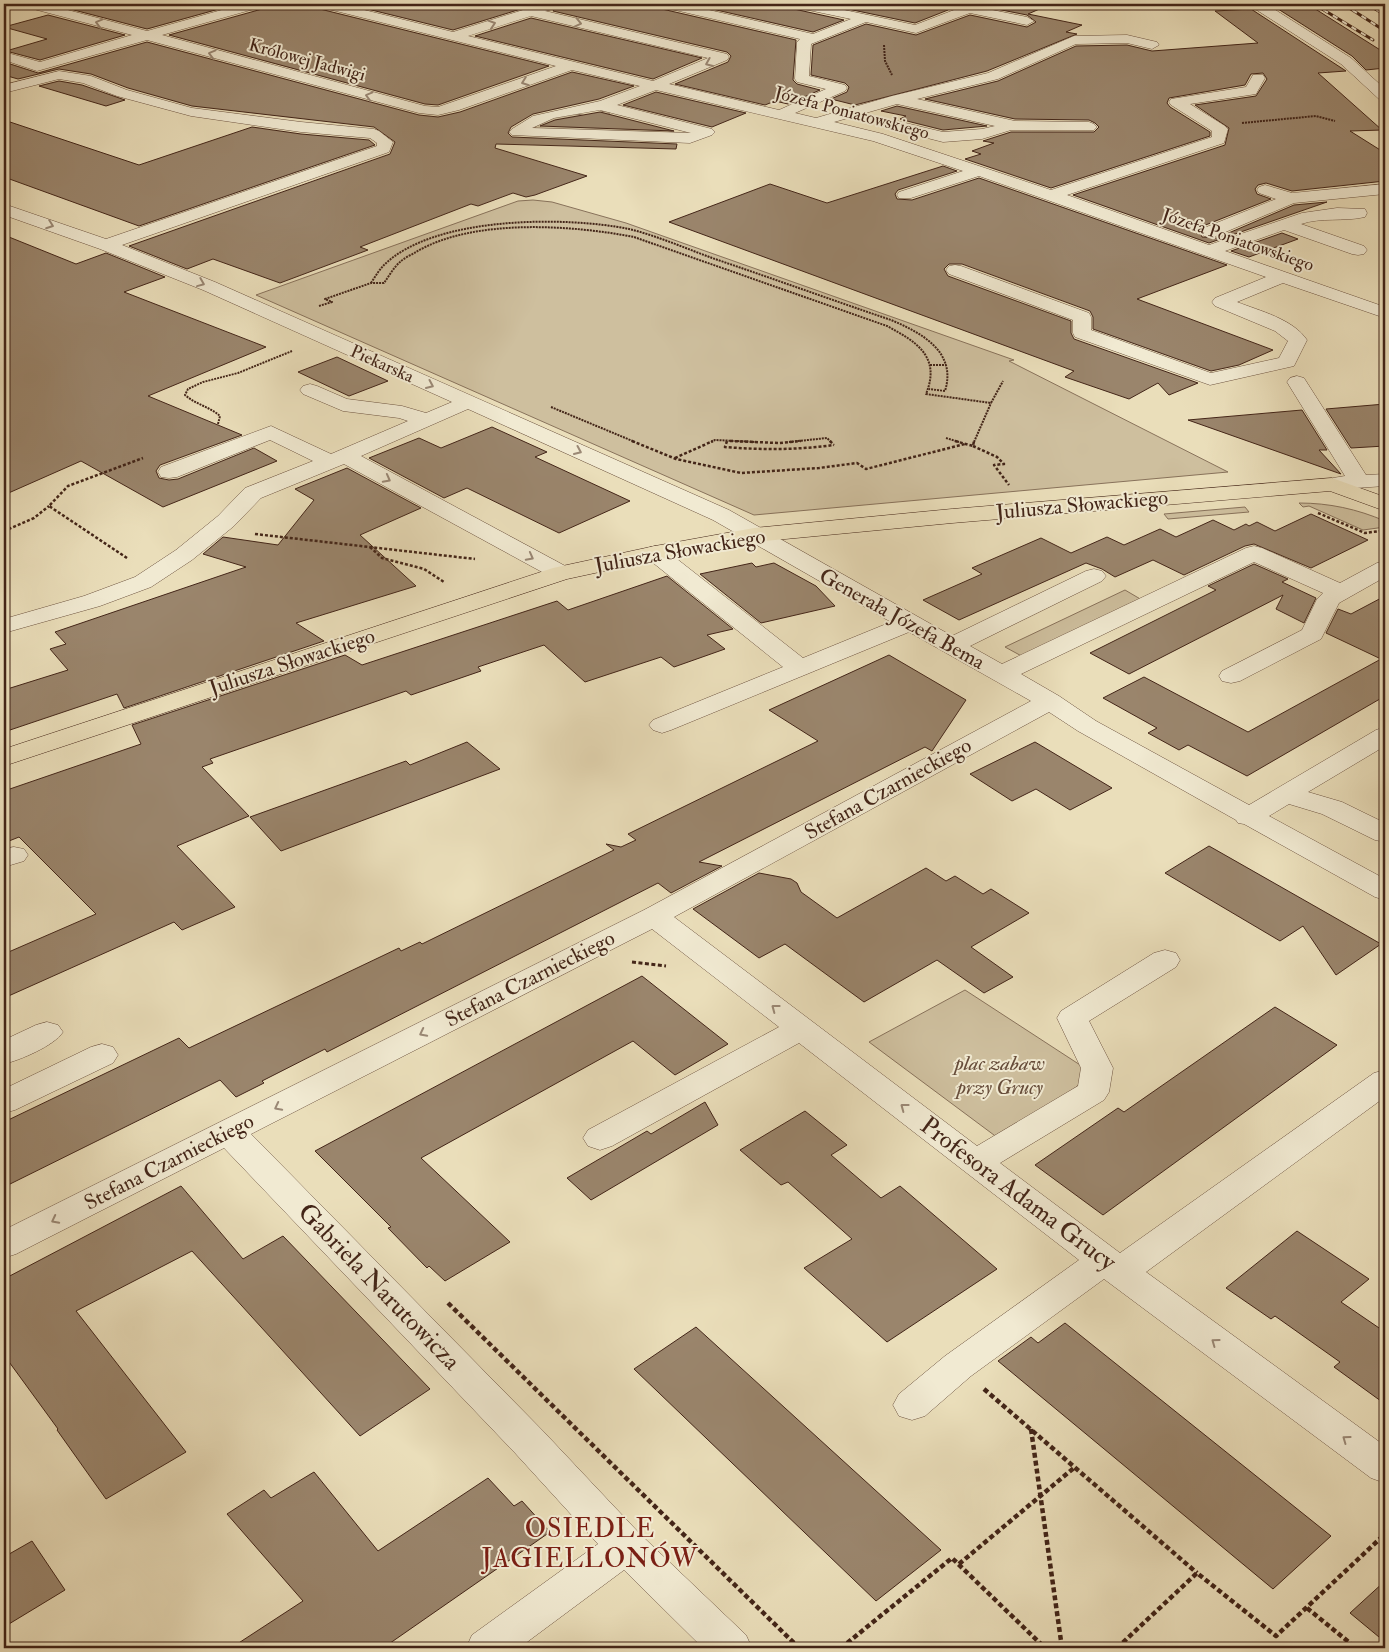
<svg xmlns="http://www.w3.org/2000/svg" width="1389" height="1652" font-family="'IM FELL Double Pica',serif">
<rect width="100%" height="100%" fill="#eadeba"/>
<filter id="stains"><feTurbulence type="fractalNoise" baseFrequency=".004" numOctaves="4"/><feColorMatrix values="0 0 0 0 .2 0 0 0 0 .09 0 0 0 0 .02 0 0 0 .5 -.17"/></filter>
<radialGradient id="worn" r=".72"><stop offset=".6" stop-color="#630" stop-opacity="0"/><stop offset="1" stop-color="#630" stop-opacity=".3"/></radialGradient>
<g fill="#cebf9e" stroke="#88725b">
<path d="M606,110l5,1 -3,4 73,19 -143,-5 -3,-1v-2l24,-11 14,-2 17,4z"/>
<path d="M533,200l19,2 74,21 388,137 -5,1 219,111 -474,43 -498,-220 262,-94z"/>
<path d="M1299,503c30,0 58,6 86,18v6l-22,3 -54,-24 -6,1z"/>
<path d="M1245,507l4,5 -81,7 -4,-5z"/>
<path d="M1125,590l17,10 -115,59 -22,-12z"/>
<path d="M965,990l129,84 -92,67 -133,-99z"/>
</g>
<g fill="#9a856c" stroke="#432518">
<path d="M88,4h149l-90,25 -77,-20z"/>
<path d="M264,4h53l3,5 229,57 -111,39 -13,-1 -256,-69 93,-26z"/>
<path d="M347,4h190l-84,26z"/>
<path d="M555,4h104l3,5 134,31 -3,40 4,4 23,6 -32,14 -13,-3 -10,4 -90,-21 53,-22 3,-6 -4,-4 -174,-41 3,-4z"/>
<path d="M690,4h101l3,5 50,11 -31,12z"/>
<path d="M824,4h118l1,4 5,2 -33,13z"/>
<path d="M971,4h80l-23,10 54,11 -16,7 11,2 -90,37 -132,34 -24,-6 16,-7 2,-5 -4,-4 -34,-8 2,-30 53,-21 50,11 54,-20 57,12 9,-5 -9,-7z"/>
<path d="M1309,5l76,48v15l-19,2 -14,-14 -77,-49z"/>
<path d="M1251,9l95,62 -28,2 64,57 -32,1 35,22v28l-93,10 -26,-8 -8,2 -3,4 2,5 14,5 -68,27 -3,5 2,6 15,1 77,-33 33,-3 -118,41 -136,-48 152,-50 4,-17 -34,-23 61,-9 11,-17 -4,-6 -12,1 -6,11 -76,13 -2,5 3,4 40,25v4l-159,52 -86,-29 16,-5 -9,-3 22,-8 -11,-2 28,-9h83l5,-5 -4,-4 -6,-3 -74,-1 -90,-20 73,-18 78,-35 51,-1 25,6 106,-8 -43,-32z"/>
<path d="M48,15l77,20 -85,25 -34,-9 41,-12 -43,-12z"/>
<path d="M531,18l171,40 -49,21 -178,-43z"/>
<path d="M147,42l272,73 19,2 22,-5 112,-40 62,14 -35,13 -66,15 -22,13 -3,6 4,4 165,7 -1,5 -180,-5 -1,4 92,28 -52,19 -9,2 -13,-4 -35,13 -7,-2 -111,43 8,3 -88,33 -67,-24 -26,10 -58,-23 261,-92 5,-12 -21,-15 -182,-21 -64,-18 -37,-14 -32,-5 -41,10 -14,-4v-13l34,11z"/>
<path d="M59,81l23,4 43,15 -19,6 -67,-20z"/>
<path d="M656,92l90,21 -34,14 -89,-22z"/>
<path d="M897,106l90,20 -44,4 -32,-8 -11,-3 6,-3 -25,-5z"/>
<path d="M600,112l74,19 -134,-5 15,-6z"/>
<path d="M4,120l135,45 113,-38 49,7 68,6 6,5 -236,81 -135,-49z"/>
<path d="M943,166l14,5 -59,19 -3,4 2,5 15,1 67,-22 248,87 -90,34 136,51 -34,15 -28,6 -118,-42v-12l-3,-6 -128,-47h-13l-5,5 4,7 123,45v12l3,6 124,44 -29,12 -11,-12 -29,16 -64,-22 9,-6 -405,-149 101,-38 57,19z"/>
<path d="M1282,233l16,6 -49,18 -18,-6z"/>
<path d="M4,235l72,29 30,-11 59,24 -41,15 142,55 -118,49 94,39 -82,30 -4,6 3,7 10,2 9,-1 76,-31 23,13 -114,46 -82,-46 -77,34z"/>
<path d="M337,357l51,24 -39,15 -51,-24z"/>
<path d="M1385,404v42l-34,2 -25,-39z"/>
<path d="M1302,410l25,40h-8l22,24 -153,-54z"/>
<path d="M492,427l55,25 -12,5 95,44 -71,32 -92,-45 -23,10 -75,-40 50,-20 22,10z"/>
<path d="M347,468l74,40 -61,27 56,51 -120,37 28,18 -200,67 -7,-14 -113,38v-42l64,-20 -18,-21 16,-5 -11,-12 191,-65 -43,-13 20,-17 55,8 36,-45 -19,-11z"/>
<path d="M1311,514l57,26 -57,28 -57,-24 -9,2 -61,29 -31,-15 -38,17 -13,-8 -16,-6 -127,57 -36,-20 59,-26 -10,-6 69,-30 30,15 36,-16 17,8 36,-16 16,8 37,-17 21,10 12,-6 3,2 8,-4 18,9z"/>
<path d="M752,563l4,4 18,-4 42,23 19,20 -74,17 -61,-49z"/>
<path d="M1254,564l34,15 -6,3 34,16 -12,25 -28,-14 7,-14 -154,79 -39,-21 126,-63 -8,-4z"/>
<path d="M667,576l66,53 -26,6 18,14 -51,18 -13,-10 -76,25 -41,-37 -66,22 3,4 -70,24 -5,-4 -196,68 3,4 -11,4 47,49 -72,30 58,61 -53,23 -8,-8 -170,76v-44l92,-40 -77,-77 -15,6v-52l137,-47 -9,-19 213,-70 17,10 195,-64 11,9z"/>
<path d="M1385,596v100l-138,80 -59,-31 -9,5 -31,-17 9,-5 -54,-30 41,-21 104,55 133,-73 -55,-26 12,-24 13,5z"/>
<path d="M889,655l77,45 -34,51 -7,-4 -226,115 23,4 -51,27 -13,-10 -331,169 -2,-3 -63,32 2,2 -28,14 -16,-17 -216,107v-65l175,-84 10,10 210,-100 2,3 19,-9 2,2 192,-94 -8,-6 15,3 15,-7 -8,-6 190,-93 -49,-31z"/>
<path d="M467,742l33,27 -219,82 -31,-34 156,-56 4,4z"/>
<path d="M1035,742l77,46 -42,22 -34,-21 -24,12 -42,-27z"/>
<path d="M1209,846l116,66 56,32 -45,31 -33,-49 -23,15 -115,-68z"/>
<path d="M926,868l20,13 9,-5 28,18 8,-5 38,24 -58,34 42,30 -29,16 -47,-33 -73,42 -79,-58 -26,14 -66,-49 66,-36 32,6 6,4 4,9 36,26z"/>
<path d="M642,976l86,68 -53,31 -42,-34 -212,117 89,84 -65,39 -16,-15 -2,2 -39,-40 3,-1 -76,-76z"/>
<path d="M1275,1007l62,38 -234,170 -68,-50 83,-57 6,4z"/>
<path d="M705,1102l13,23 -127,75 -24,-22 80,-47 4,3z"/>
<path d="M805,1111l42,34 -16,10 50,43 19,-12 97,83 -110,73 -83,-74 48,-29 -64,-57 -7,3 -41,-35z"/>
<path d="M181,1186l62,73 40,-23 147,153 -70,47 -168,-185 -116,60 110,141 -80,47 -49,-69 1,-1 -54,-74v-76z"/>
<path d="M1297,1231l72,48 -28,23 44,30v72l-51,-37 6,-5 -65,-46 -4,3 -45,-31z"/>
<path d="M1065,1323l266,213 -58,53 -275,-228 33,-24 7,6z"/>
<path d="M696,1327l245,223 -65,51 -242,-232z"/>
<path d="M314,1472l64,79 110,-73 26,28 8,-5 28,31 -167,116h-152l72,-47 -76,-87 37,-24 7,8z"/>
<path d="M32,1541l33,49 -61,37v-70z"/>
<path d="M1385,1581v61l-35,-29z"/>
</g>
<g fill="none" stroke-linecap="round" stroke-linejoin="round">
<defs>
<g id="minor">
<path d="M25,4h20l102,27 96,-27h19l-1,3 -99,28 263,71 13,1 118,-41 -236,-59 -1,-3h21l113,28 89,-28h11l1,2 -1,3 -8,2 182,43 2,3 -2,3 -58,24 110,26 47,-21 -29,-7 -2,-3 2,-37 3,-3 -138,-32 -1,-3h22l130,30 38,-15 -57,-12 -1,-3h23l99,21 39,-15 -9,-2 -1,-4h19l64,13 7,4 -7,4 -57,-12 -54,20 -50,-11 -55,22 -2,32 36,9 2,3 -2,3 -50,22 21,5 76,-22 96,-23 86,-37 53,-1 30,7 2,3 -7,4 -25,-6 -51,1 -78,35 -81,20 98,22 74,1 5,2 3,3 -3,3h-83l-29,9 -39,3 -55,-14 -3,-3 3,-3 5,-2 50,12 39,-3 13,-3 -98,-22 -63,18 49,12 168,56 161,-53v-6l-41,-26 -2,-3 2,-3 75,-12 7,-12h10l2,3 -9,16 -66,10 35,22 3,3 -4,14 -157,52 142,50 93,-32 35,-5 28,1 2,4 -2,4c-21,5 -44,0 -64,7l63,22 3,4 -3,4 -6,1 -6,-1 -68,-24 -59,21 160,56v11l-102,-35 -46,19c23,9 56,17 70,38l-13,26 -84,19 -135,-48 -2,-4v-13l-124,-46 -3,-4 3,-4 6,-1 6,1 128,47 2,4v13l120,43 68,-15 9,-17 -13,-10 -60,-25 -3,-4 3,-4 51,-21 -287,-101 -68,22h-12l-2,-3 2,-3 64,-21 -90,-30 -217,-51 -39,15 95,24 3,3 -3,3 -22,8 -178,-8 -3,-3 3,-3 21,-13 67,-15 40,-15 -68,-16 -113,40 -21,5 -19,-2 -272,-73 -110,31 -33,-11v-8l36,10 92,-27 -106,-28zM531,16l177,42 -55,23 -185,-45zM600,110l91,23 -159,-5 22,-10z"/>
<path d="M1251,4h15l85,54 34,31v12l-5,-1 -39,-36 -89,-57z"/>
<path d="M59,71l32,5 36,14 65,18 109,14 73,7 5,2 14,11 -4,10 -267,93 93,37 514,228 223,126 134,-65 8,-2 8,2 4,5 -4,5 -132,65 32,18 244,-116 8,-2 8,2 78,35 37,-20 8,-2v16l-46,26 -18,36 -81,42 -9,2 -9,-2 -3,-5 3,-5 80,-41 15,-31 6,-6 -69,-31 -233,112 38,22 37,25 153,84 127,-75 9,-3v19l-77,46 34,10 43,21v19l-10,-2 -53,-26 -33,-10 -20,12 116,63v21l-10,-3 -131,-73 -6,-1 -2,-3 -158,-89 -29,-19 -375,205 303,229 101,-60 3,-18 -24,-50 4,-7 93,-58 11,-3 11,3 4,7 -4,7 -87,54 24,47 -4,24 -5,8 -104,63 120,90 254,-180 11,-3v27l-239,175 239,174v37l-14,-5 -267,-199 -133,97 -46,40 -13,4 -13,-4 -6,-11 6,-11 46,-38 134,-96 -280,-217 -187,103 -12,4 -12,-4 -5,-8 5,-8 191,-103 -127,-98 -401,205 292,297 97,103 106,101 6,13h-49l-79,-78 -105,78h-53l6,-13 126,-91 -83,-91 -291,-305 -208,106 -12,4v-28l640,-320 387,-209 -122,-69 -238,98 -9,3 -9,-3 -4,-5 4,-5 130,-53 -136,-109 -3,-5 3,-5 8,-2 8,2 140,110 88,-36 -178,-102 -245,-111 -107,47 208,112 4,5 -4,5 -8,2 -8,-2 -209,-114 -83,34 -27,28 -42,34 -41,27 -51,19 -96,27v-14l80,-23 51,-19 41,-27 42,-34 27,-28 68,-27 -43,-21 -93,37 -8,1 -8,-1 -3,-5 3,-5 110,-41 60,28 77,-33 -9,-3 -56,-7 -40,-17 -3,-4 3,-4 7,-2 7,2 30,13 55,7 24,7 26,-11 -249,-112 -103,-41 -96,-34v-11l102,35 271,-93v-3l-7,-5 -69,-6 -110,-16 -74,-20 -34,-13 -24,-4 -55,14v-8z"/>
<path d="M1385,184v10l-91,9 -78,33h-12l-2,-4 2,-4 72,-29 -17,-6 -2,-3 2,-3 6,-2 27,8z"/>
<path d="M1297,376l7,2 62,97 19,-1v12l-44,3 -8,-1 -3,-5 3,-5 12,-2 -58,-94 3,-4z"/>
<path d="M14,847l10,2 4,6 -4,6 -20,6v-18z"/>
<path d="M47,1022l11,3 5,7c-9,14 -43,28 -59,32v-24l32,-15z"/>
<path d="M102,1044l11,3 5,8 -5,8 -98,47 -11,3v-24l87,-42z"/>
</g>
<path id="major" d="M1332,478l53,19v14l-55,-20 -378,32 -198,19 -99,18 -88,19 -563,187v-17l549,-181 102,-22 99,-18 198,-19z"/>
</defs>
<use href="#minor" stroke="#6d5340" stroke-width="1"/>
<use href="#major" stroke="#432518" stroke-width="1"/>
<g stroke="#432518" stroke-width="2" stroke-dasharray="2 1" stroke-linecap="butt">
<path d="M884,45l1,16 7,14"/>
<path d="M1242,123l74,-7 19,5"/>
<path d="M371,283c4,-6 8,-13 13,-18 50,-49 181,-49 245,-36 29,7 58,20 86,30 59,20 117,41 176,61 31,13 66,32 54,71l-16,-2"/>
<path d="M319,306l13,-4 -7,-3 46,-16h13c5,-7 10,-16 16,-21 4,-4 11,-7 16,-10 57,-34 156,-27 218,-15l253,89c30,16 54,31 39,68l65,9 12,-22"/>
<path d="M930,365h16"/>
<path d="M551,407l84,35"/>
<path d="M218,424l2,-8c-10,-9 -25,-12 -35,-21l3,-6 15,-7 35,-9 54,-22"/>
<path d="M946,438l13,4"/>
<path d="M711,442l4,-2 42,2"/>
<path d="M789,442l38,-4 4,4"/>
<path d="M974,442l17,-39"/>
</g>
<g stroke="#432518" stroke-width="2.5" stroke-dasharray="3 2" stroke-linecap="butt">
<path d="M632,441l44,18 65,14 78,-5 38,-5 9,6 99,-25"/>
<path d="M727,441l-2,6c37,3 72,3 109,-2"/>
<path d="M730,441l49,2 22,-2"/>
<path d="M830,441l4,4"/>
<path d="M955,441l18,5 1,-5"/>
<path d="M973,446l24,11 7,7 -10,1 15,20"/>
<path d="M675,458l38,-17"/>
<path d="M1318,513l47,20 15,-2"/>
<path d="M4,531l30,-13 15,-12"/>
<path d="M255,534l220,25"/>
<path d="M370,547l12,11 42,11 20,13"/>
<path d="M127,558l-78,-52 19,-20 75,-28"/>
</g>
<path stroke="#432518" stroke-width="3" stroke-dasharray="4 2.5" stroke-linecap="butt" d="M632,962l34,4"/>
<g stroke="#432518" stroke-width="4.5" stroke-dasharray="5 3" stroke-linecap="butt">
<path d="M448,1303l351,345"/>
<path d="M984,1389l213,184"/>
<path d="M1031,1429l31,219"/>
<path d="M959,1564l116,-97"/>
<path d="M1307,1608l49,40"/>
<path d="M841,1648l111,-90 93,90"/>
<path d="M1117,1648l80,-75 79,63 109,-102"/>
</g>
<use href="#minor" fill="#f1ead2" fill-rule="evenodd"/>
<use href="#major" fill="#eadeba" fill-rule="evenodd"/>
<defs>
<g id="rail">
<path d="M1314,4l59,36"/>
<path d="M1343,4l42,27"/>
<path d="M1367,4l18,11"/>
</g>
</defs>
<use href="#rail" stroke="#432518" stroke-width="3"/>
<use href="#rail" stroke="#f1ead2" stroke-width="2" stroke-dasharray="5.5" stroke-linecap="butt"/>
</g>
<defs><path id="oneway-chevron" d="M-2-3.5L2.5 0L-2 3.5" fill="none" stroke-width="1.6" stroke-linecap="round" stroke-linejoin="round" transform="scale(1.25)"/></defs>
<g stroke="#9a8875">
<use href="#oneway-chevron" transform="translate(99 23) rotate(-165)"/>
<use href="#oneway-chevron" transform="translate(578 23) rotate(13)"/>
<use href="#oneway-chevron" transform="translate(492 24) rotate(-18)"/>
<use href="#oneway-chevron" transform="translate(212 54) rotate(-165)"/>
<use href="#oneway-chevron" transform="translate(709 63) rotate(157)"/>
<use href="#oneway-chevron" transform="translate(525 82) rotate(160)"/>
<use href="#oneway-chevron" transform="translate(369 96) rotate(-165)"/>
<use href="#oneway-chevron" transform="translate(50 225) rotate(20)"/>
<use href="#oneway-chevron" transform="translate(201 283) rotate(22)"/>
<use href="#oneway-chevron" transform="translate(430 385) rotate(24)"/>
<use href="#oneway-chevron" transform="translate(578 451) rotate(24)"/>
<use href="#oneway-chevron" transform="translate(387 479) rotate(28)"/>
<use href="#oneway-chevron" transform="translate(530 557) rotate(28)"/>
<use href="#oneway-chevron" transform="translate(775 1008) rotate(-143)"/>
<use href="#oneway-chevron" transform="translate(423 1033) rotate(153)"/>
<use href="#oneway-chevron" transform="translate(278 1107) rotate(153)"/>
<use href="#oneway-chevron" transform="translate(904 1107) rotate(-143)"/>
<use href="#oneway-chevron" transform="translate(55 1220) rotate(153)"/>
<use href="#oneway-chevron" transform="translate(1215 1342) rotate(-144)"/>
<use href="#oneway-chevron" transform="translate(1346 1439) rotate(-144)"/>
</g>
<g text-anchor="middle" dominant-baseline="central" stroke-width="4" stroke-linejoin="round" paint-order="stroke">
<g font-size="18" fill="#432518" stroke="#f1ead2">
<text transform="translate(307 60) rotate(15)">Królowej Jadwigi</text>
<text transform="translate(852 113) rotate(15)">Józefa Poniatowskiego</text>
<text transform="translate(1238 240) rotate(19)">Józefa Poniatowskiego</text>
<text transform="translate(382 364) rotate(24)">Piekarska</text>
</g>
<g font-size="21" fill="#432518" stroke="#f1ead2">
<text transform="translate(1082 505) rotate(-5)">Juliusza Słowackiego</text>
<text transform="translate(680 551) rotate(-10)">Juliusza Słowackiego</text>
<text transform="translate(902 619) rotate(29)">Generała Józefa Bema</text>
<text transform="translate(292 662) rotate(-18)">Juliusza Słowackiego</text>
<text transform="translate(888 789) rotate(-29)">Stefana Czarnieckiego</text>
<text transform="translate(530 979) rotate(-27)">Stefana Czarnieckiego</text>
<text transform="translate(169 1162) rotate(-27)">Stefana Czarnieckiego</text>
</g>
<g font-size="21" font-style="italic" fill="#664c3a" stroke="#f1ead2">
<text x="1000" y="1063">plac zabaw<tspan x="1000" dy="24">przy Grucy</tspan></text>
</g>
<g font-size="25" fill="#432518" stroke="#f1ead2">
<text transform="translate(1018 1194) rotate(37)">Profesora Adama Grucy</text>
<text transform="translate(379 1287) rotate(46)">Gabriela Narutowicza</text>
</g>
<g font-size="26" letter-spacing="1" fill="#7a1f14" stroke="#f1ead2">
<text x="590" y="1529">OSIEDLE<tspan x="590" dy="30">JAGIELLONÓW</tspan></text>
</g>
</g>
<rect width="1389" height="1652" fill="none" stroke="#eadeba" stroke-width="20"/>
<rect x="5" y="5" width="1379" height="1642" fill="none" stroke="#432518" stroke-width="2.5"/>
<rect x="10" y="10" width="1369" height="1632" fill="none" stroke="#432518"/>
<rect width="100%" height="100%" filter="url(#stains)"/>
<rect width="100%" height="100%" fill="url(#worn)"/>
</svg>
